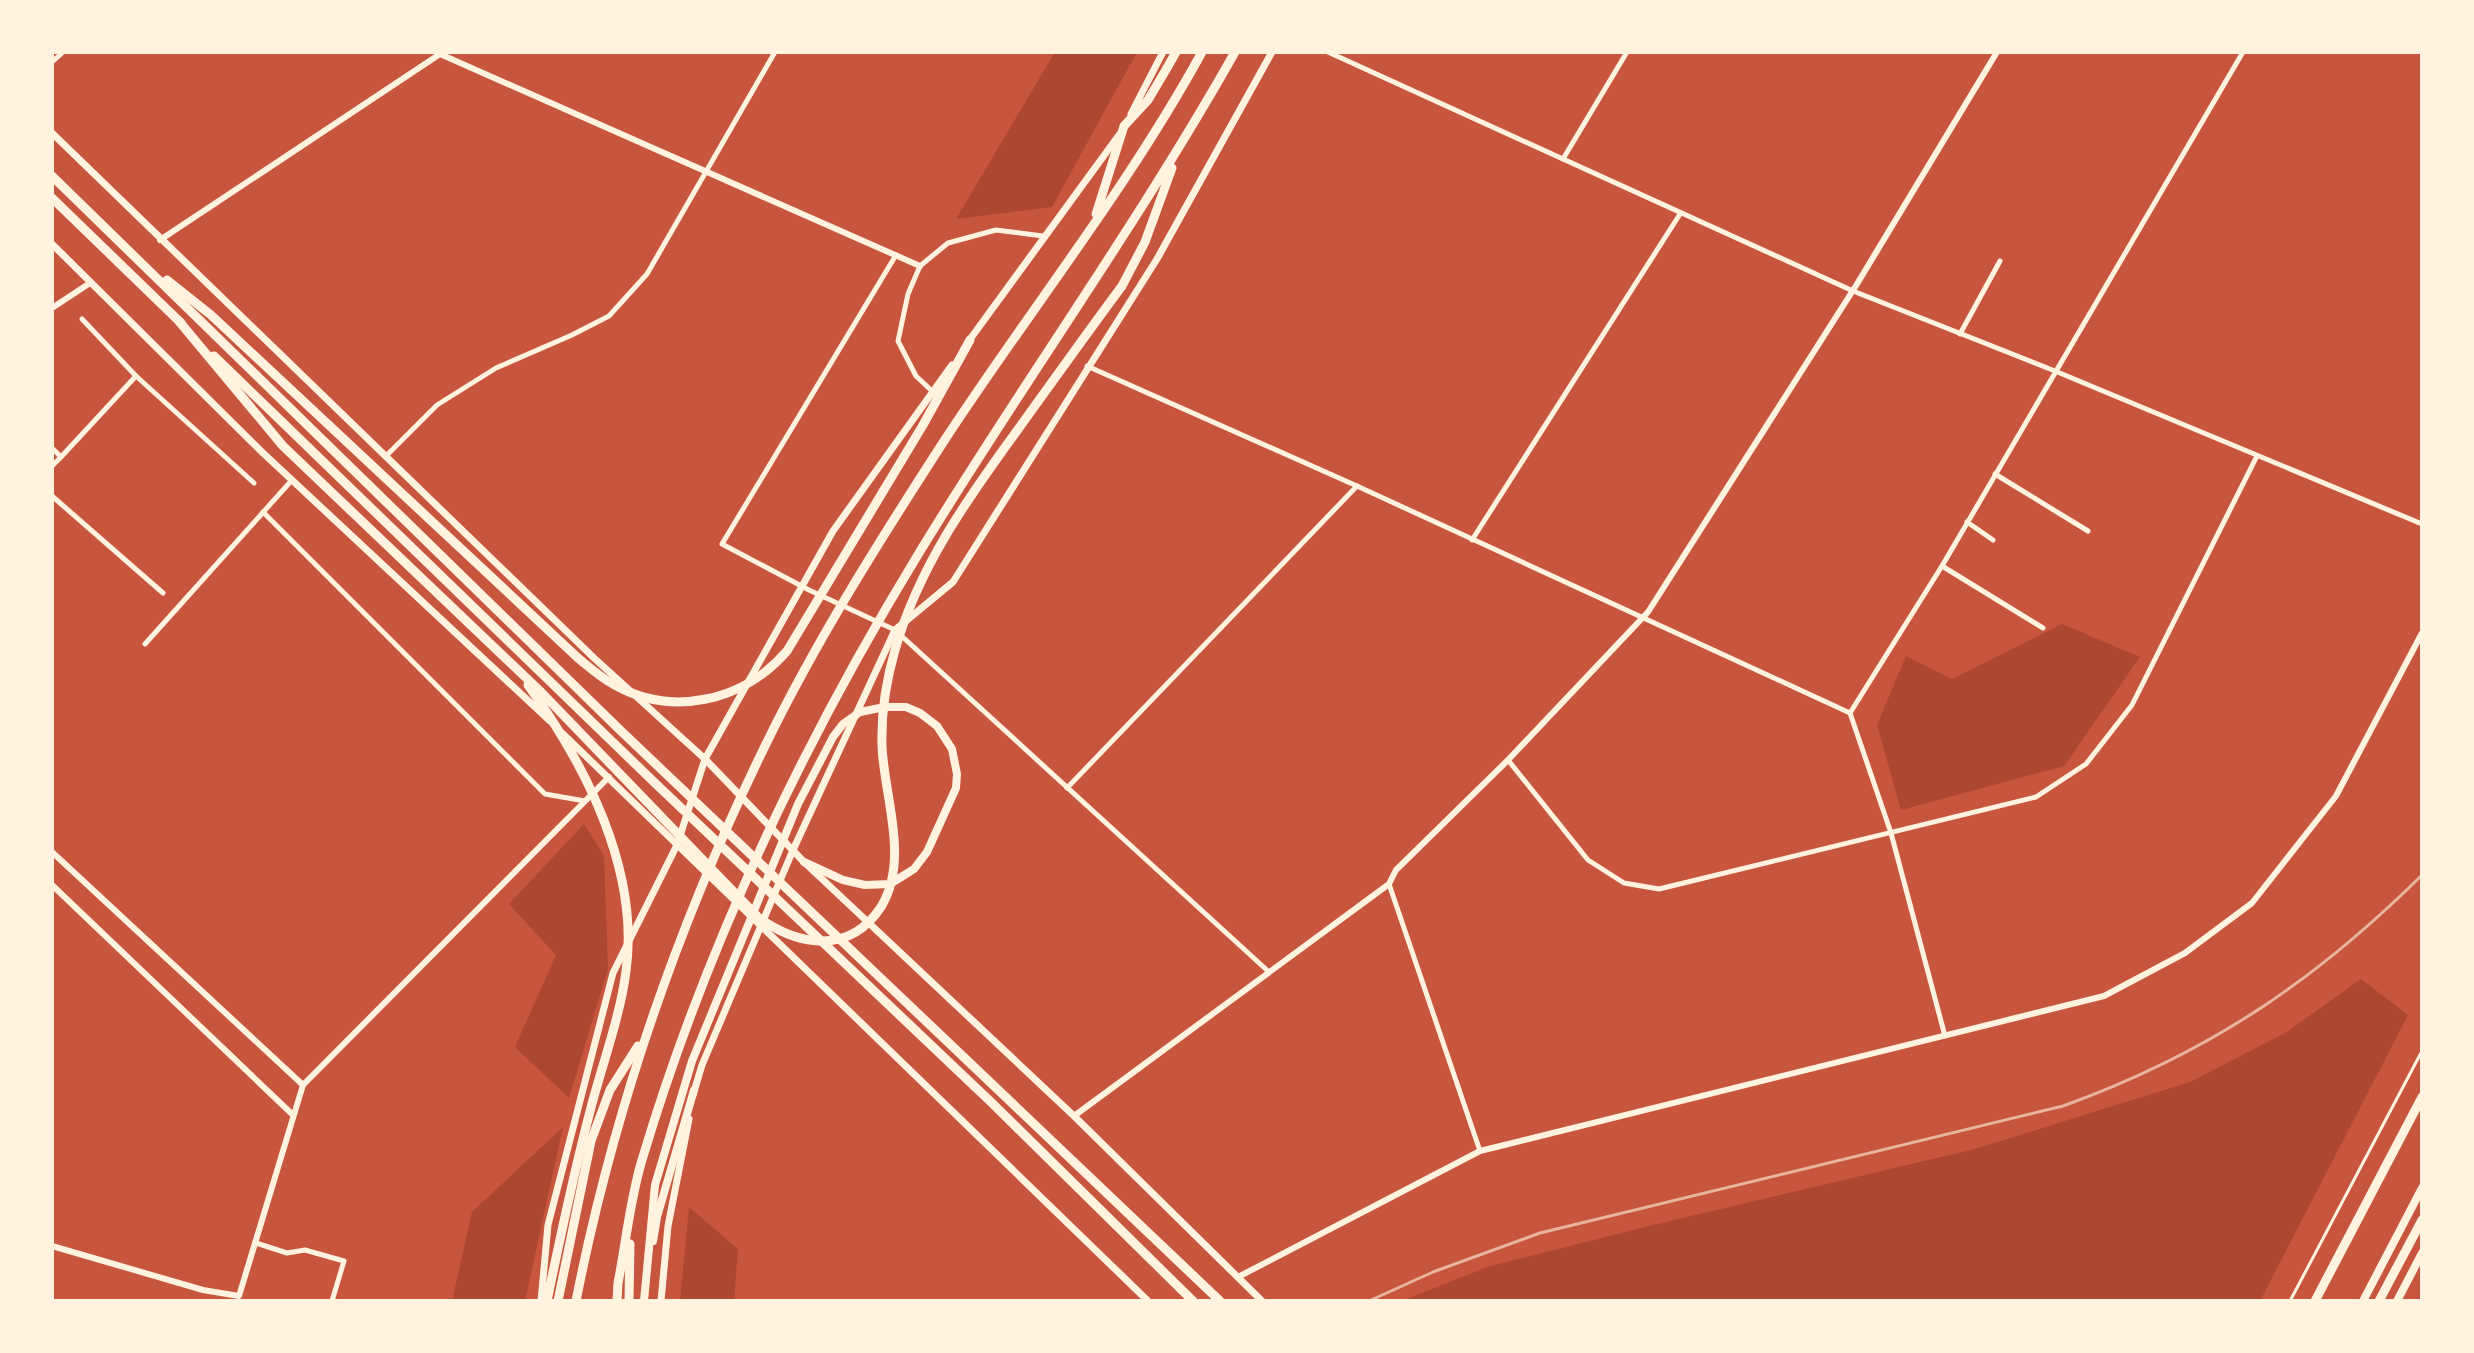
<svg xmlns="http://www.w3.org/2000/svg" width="2474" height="1353" font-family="'DM Sans',sans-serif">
<rect width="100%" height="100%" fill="#c8553d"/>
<g fill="#ae4732">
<path d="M1055,52h82l-85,155 -96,12z"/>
<path d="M2062,624l78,33 -76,109 -163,44 -24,-85 29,-69 46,23z"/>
<path d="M584,824l20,32 4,113 -39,129 -54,-51 41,-92 -47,-51z"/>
<path d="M2361,979l47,36 -148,286h-858l88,-35 163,-41 322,-76 215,-67 97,-50z"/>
<path d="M563,1127l-38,174h-73l20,-89z"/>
<path d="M689,1207l49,42 -4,52h-54z"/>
</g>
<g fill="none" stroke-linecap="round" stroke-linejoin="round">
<path stroke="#fff3e0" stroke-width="3" d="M2290,1301l132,-250"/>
<g stroke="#fff3e0" stroke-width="5">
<path d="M1328,52l525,239 202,80 367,153"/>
<path d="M52,62l11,-10"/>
<path d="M1563,159l64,-107"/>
<path d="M896,255l-174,289 87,46 86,40 374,342"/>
<path d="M82,319l54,57"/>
<path d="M1960,334l40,-73"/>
<path d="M1087,366l270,120 493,227"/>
<path d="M933,392l-17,-16 -18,-35 10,-47 12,-28 28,-23 48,-13 47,6"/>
<path d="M52,448l9,9 75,-81 118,107"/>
<path d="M386,456l51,-51 59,-37 76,-33 37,-19 38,-42 128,-222"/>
<path d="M52,466l9,-9"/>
<path d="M1995,474l93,57"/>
<path d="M52,496l111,97"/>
<path d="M263,512l282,282 40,7"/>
<path d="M1967,522l26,18"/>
<path d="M1472,540l208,-326"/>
<path d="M1942,566l101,62"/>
<path d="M145,644l147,-164"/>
<path d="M1850,713l92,-147 301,-514"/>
<path d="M1850,713l41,120 54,203"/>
<path d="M1508,760l80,100 36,23 35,6 377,-92 50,-33 46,-59 125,-249"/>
<path d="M1067,788l290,-302"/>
<path d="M1389,884l91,267"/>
<path d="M256,1243l31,10 18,-3 39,11 -12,40"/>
</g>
<g stroke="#fff3e0" stroke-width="6">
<path d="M440,54l480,212"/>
<path d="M160,240l280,-186"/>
<path d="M52,308l38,-25"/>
<path d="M52,852l251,233"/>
<path d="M52,885l241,230"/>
<path d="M1074,1116l315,-232 7,-14 112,-110 140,-148 209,-328 140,-232"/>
<path d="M52,1246l151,44 36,6 64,-211 306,-308"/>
<path d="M1238,1277l242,-126 624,-155 81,-43 67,-50 84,-107 86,-163"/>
</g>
<g stroke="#fff3e0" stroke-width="7">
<path d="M1131,114l32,-62"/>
<path d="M52,133l542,525 111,101 99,103 270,254 188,185"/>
<path d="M52,244l211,209 287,268"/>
<path d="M968,342l151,-207"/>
<path d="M562,733l586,568"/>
<path d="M693,1095l9,-30 91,-215 102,-220 58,-48 204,-323 115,-207"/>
<path d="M541,1301l7,-76 65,-252 64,-128 28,-86 128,-228 119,-166"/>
<path d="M661,1301l7,-75 21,-107"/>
</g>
<g stroke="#fff3e0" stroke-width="8">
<path d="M653,1241l4,-24 37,-127"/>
<path d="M644,1301l11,-116 37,-124 106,-257 35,-67 10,-13 17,-12 25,-5h21l14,6 17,13 15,23 5,25 -1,14 -29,64 -13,17 -24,15 -25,1 -22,-5 -39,-18"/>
<path d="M2363,1301l59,-113"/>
<path d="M2397,1301l25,-48"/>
</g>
<g stroke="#fff3e0" stroke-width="9">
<path d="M1096,214l28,-88 24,-26 19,-32"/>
<path d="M1122,286l23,-44 27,-74"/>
<path d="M558,1301l33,-160 19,-51 28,-44"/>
<path d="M576,1301c38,-192 103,-379 189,-555 51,-105 115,-206 179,-305 85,-130 183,-252 258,-389"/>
<path d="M617,1301l1,-18c8,-40 12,-84 24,-123 64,-214 161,-417 277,-607 103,-169 219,-329 316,-501"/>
<path d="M629,1301l1,-57"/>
<path d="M2315,1301l107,-204"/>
<path d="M2379,1301l43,-81"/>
</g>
<g stroke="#fff3e0" stroke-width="9">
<path d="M1167,68l9,-16"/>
<path d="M52,176l568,554 600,571"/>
<path d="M52,198l129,125"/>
<path d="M167,280l44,35 367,343c11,9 22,19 35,26 59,34 131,17 174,-33l136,-226 47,-85"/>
<path d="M178,320l105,126 259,247 217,225c41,29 91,36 122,-11 29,-48 3,-110 1,-161 -1,-32 4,-65 13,-96 24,-84 73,-152 124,-222 34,-47 68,-95 103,-142"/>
<path d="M214,356l442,428 336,319 201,198"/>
<path d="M528,685c57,79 112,185 98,286 -5,41 -22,89 -33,129 -18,67 -32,133 -46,201"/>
</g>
<path stroke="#e9b49f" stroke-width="3" d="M1369,1301l64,-29 107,-39 523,-127c144,-52 251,-124 359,-231"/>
</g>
<rect width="2474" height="1353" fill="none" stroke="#fff3e0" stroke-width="108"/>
</svg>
